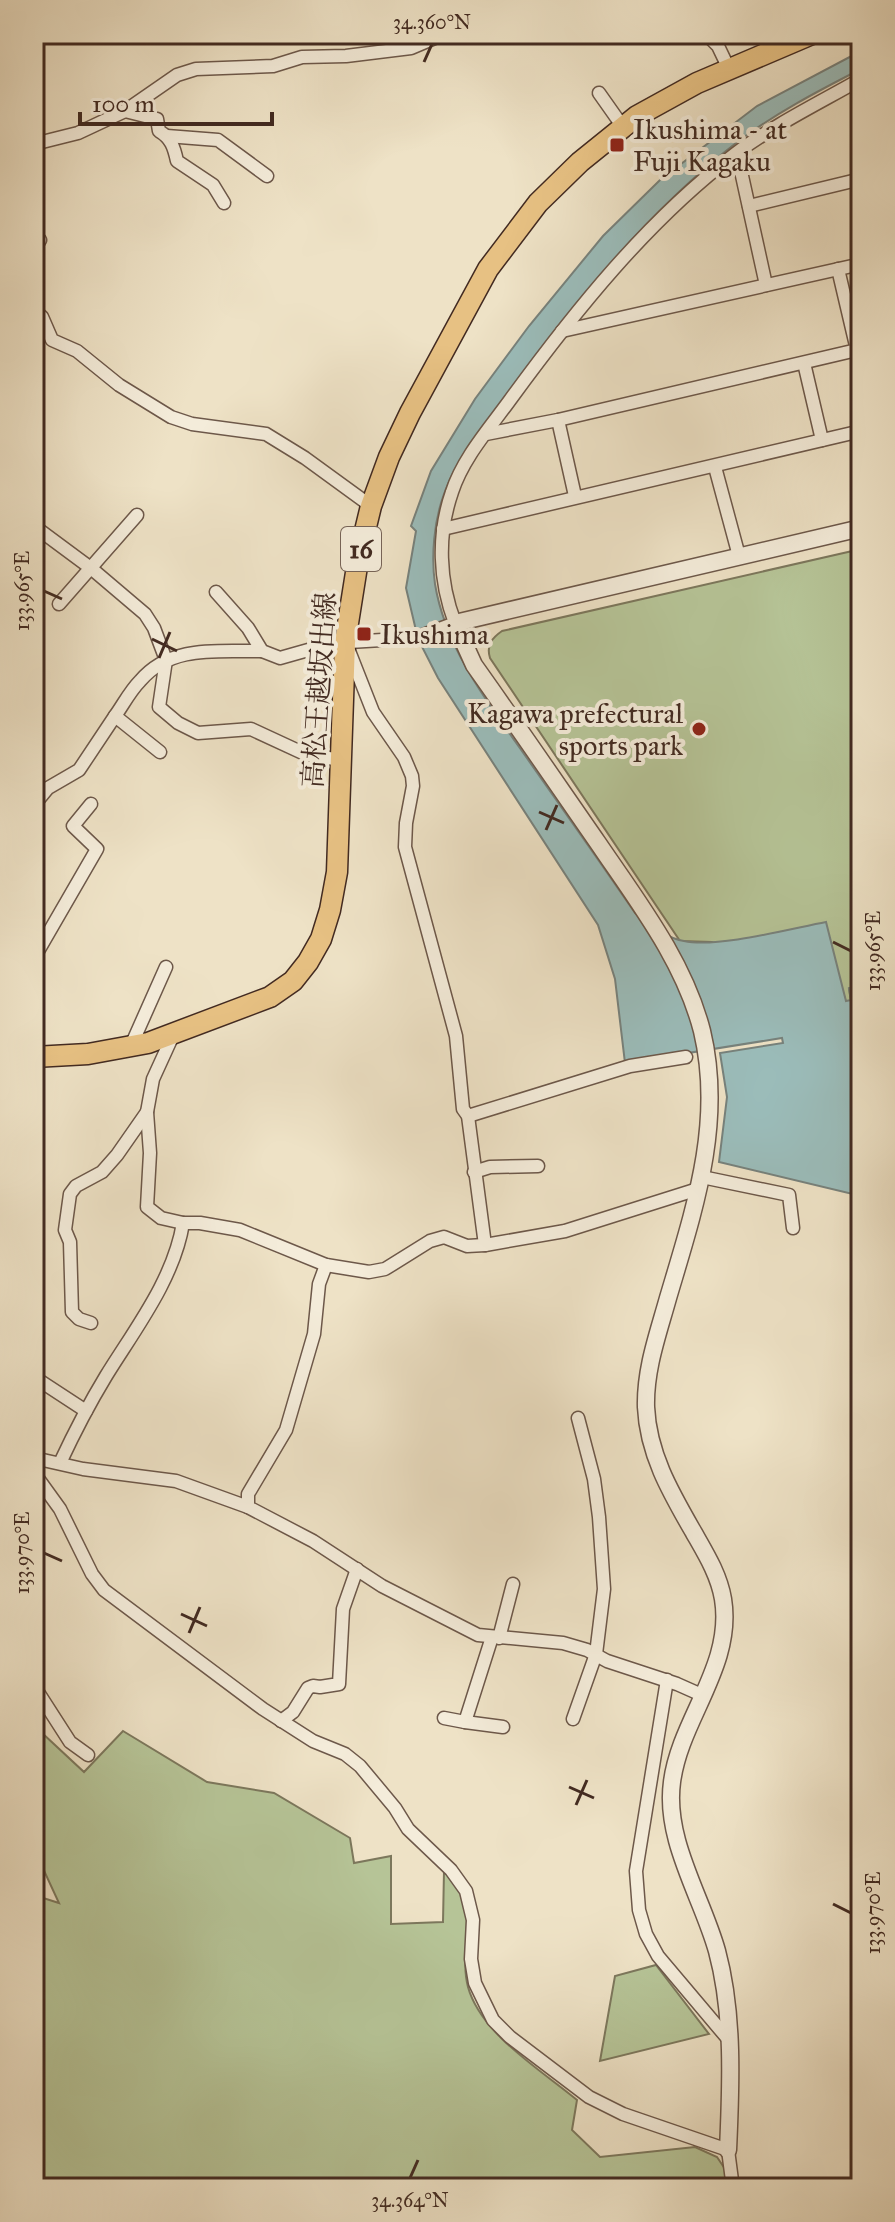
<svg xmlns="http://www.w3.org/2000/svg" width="895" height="2222" font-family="'IM FELL Great Primer','Noto Serif JP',serif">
<rect width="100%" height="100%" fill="#eee2c6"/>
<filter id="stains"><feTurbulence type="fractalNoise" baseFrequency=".0025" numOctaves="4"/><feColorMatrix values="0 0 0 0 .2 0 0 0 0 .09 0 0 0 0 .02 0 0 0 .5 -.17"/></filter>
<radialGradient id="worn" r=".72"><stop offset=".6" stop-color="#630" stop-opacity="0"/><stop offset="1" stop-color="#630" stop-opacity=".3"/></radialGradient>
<g fill="#b6c497" stroke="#7c775c" stroke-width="2">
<path d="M861,549v437l-12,3 2,12 -5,1 -134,-60 -32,-1 -190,-283c-4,-13 2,-20 12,-27z"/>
<path d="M123,1731l84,51 67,11 76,45 4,25 37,-7v68l52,-2 1,-51c6,7 16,16 19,24 10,29 -3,62 5,92 13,47 73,83 109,113l-5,30 28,27 95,-10 22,10 8,12v19h-691v-293l25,8 -25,-54v-78l7,-39 43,40z"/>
<path d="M656,1965l53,69 -109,27 15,-85z"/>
</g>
<path fill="#9bbdbb" stroke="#77827d" stroke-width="2" d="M861,51v18c-43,22 -87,45 -125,74 -88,68 -154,152 -220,240 -25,35 -58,71 -72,111 -10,27 -13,62 -9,90 11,68 58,125 96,180 35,50 70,99 104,149 14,11 31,25 49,28 34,7 105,-12 142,-19l20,79 5,-1 -2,-12 12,-2v210l-142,-34 8,-65 -7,-44 63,-10 -1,-5 -157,25 -10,-84 -17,-54 -160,-247 -20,-39 -12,-51 10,-57 -5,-5 20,-55 44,-72 54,-73 74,-90 57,-56 97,-74z"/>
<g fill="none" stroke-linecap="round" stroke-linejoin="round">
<defs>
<g id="minor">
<path d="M706,34l12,12 11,23"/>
<path d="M599,93l24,34"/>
<path d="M125,111l32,8 2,12c12,7 15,16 18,30l36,24 11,18"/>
<path d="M167,136l51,4 49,36"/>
<path d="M34,144l44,-11 47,-22 52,-36 19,-6 77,-3 29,-9 44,-1 65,-8 33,-14"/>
<path d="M737,153l29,132"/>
<path d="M749,206l112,-27"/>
<path d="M34,237l6,3 -6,10"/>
<path d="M838,269l19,81"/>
<path d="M34,310l8,7 10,23 25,11 42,34 52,32 21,7 74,10 39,24 66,48"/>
<path d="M562,331l299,-67"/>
<path d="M804,363l18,77"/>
<path d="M558,420l17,76"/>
<path d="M486,434l72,-14 303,-71"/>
<path d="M715,467l24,89"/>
<path d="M34,526l58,43 53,45 9,14 12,32 -7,47 19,16 20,10 53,-4 54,25 35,6"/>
<path d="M443,529l418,-98"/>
<path d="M216,592l32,36 14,23 18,7 53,-15 82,-5 40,-15c-16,-42 -18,-88 -3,-131 11,-34 37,-63 58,-92 65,-89 137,-179 225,-246 39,-29 84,-51 126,-75"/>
<path d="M59,604l78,-89"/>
<path d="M349,651l24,61 31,45 8,19 1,10 -7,37 -1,24 51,189 7,73 5,7 17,129"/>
<path d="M160,752l-45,-36c8,-11 15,-25 25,-35 31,-37 79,-29 122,-30"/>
<path d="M34,805l14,-17 31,-18 36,-54"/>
<path d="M34,958l63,-109 -24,-23 18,-22"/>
<path d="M174,1033l-21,46 -6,33 3,41 -3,54 14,11 22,5"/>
<path d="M130,1048l36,-81"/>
<path d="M468,1116l162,-50 56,-9"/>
<path d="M474,1172l16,-5 48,-1"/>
<path d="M702,1177l87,18 4,33"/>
<path d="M326,1265l-7,19 -5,50 -28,96 -38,64v13l65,34 69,45 96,49 85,8 24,7 20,11 70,23 27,12"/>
<path d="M91,1323l-12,-4 -7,-7 -2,-70 -5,-12 5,-36 6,-8 26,-14 15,-17 30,-43"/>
<path d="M34,1377l52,34"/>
<path d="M34,1458l49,11 93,12 72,26"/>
<path d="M60,1463c14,-30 29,-59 46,-87 29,-47 68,-97 77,-153h17l40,7 86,35 43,7 16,-3 45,-28 14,-4 23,9 18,-1 80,-14 133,-42"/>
<path d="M34,1473l26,36 32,65 12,16 159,119 50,32 32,13 15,12 35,42 13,21 43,41 15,21 7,29 -2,39 4,24 18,37 17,17 79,60 34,17 105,36 5,38"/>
<path d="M499,1638l14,-54"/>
<path d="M667,1680l-31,191 3,39 7,24 12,22 70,83"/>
<path d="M34,1686l36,56 18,13"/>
<path d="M444,1718l21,4 27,-85"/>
<path d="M573,1719l23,-65 8,-65 -5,-72 -5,-38 -16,-61"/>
<path d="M281,1721l12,-9 15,-24 5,-2 7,1 19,-3 4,-75 14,-40"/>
<path d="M465,1722l38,5"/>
</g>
<path id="tertiary" d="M728,2150c3,-65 6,-136 -11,-199 -15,-54 -53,-111 -45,-169 8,-63 62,-116 51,-183 -4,-24 -17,-45 -29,-66 -23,-40 -46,-79 -48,-126 -1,-38 12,-73 22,-109 26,-88 56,-175 34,-267 -18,-70 -64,-129 -104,-188 -41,-59 -82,-119 -124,-178l-19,-42 406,-95"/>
<path id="primary" d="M34,1057l54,-3 60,-11 122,-46 23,-16 15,-19 13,-23 9,-29 7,-38 8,-230 13,-82 13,-54 18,-49 21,-44 78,-144 50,-66 42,-41 57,-46 60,-33 115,-49"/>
</defs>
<use href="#minor" stroke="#6d584a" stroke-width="15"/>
<use href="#tertiary" stroke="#6d584a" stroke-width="19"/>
<use href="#primary" stroke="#422a21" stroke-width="23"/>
<use href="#minor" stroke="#f4ecda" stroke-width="12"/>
<use href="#tertiary" stroke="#f4ecda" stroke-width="16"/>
<use href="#primary" stroke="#e7c183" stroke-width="20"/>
</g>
<path fill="none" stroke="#422a21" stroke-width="3" d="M424,62l8,-18M44,591l18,8M152,639l25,12M159,658l11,-26M539,812l25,11M546,830l11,-25M833,942l18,9M44,1553l18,8M181,1614l26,12M189,1633l11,-26M569,1787l25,11M576,1805l11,-25M833,1904l18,9M410,2178l8,-18"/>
<g fill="#8f2418" stroke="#f4ecda" stroke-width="3">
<rect x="609" y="137" width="16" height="16" rx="4"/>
<rect x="356" y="626" width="16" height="16" rx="4"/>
<circle cx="699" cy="729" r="8"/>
</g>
<g text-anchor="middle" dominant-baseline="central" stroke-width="8" stroke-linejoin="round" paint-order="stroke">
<rect fill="#f4ecda" stroke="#776458" stroke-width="2" x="341" y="527" width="40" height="44" rx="6"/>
<g font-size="26" font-weight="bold" fill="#422a21">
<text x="361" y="549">16</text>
</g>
<g font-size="28" fill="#422a21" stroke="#f4ecda" text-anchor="start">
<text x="633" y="129">Ikushima - at<tspan x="633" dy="32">Fuji Kagaku</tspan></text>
<text x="380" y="634">Ikushima</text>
<text x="683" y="713" text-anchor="end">Kagawa prefectural<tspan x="683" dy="32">sports park</tspan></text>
</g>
<g font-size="28" fill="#422a21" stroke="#f4ecda">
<text transform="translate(319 690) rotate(-86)">高松王越坂出線</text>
</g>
</g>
<rect width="895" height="2222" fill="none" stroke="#eee2c6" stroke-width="88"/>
<path d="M80 112v12h192v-12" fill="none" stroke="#422a21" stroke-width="4"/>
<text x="92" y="112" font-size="24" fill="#422a21" stroke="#f4ecda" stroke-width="6" paint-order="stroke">100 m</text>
<rect x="44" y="44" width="807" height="2134" fill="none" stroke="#422a21" stroke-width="3"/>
<g font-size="20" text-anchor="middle" fill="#422a21">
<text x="432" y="29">34.360°N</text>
<text transform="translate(22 591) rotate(-90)" y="7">133.965°E</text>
<text transform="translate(873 951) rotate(-90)" y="7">133.965°E</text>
<text transform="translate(22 1553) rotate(-90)" y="7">133.970°E</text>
<text transform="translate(873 1913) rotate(-90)" y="7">133.970°E</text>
<text x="410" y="2207">34.364°N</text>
</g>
<rect width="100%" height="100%" filter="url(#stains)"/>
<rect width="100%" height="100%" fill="url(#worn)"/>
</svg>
